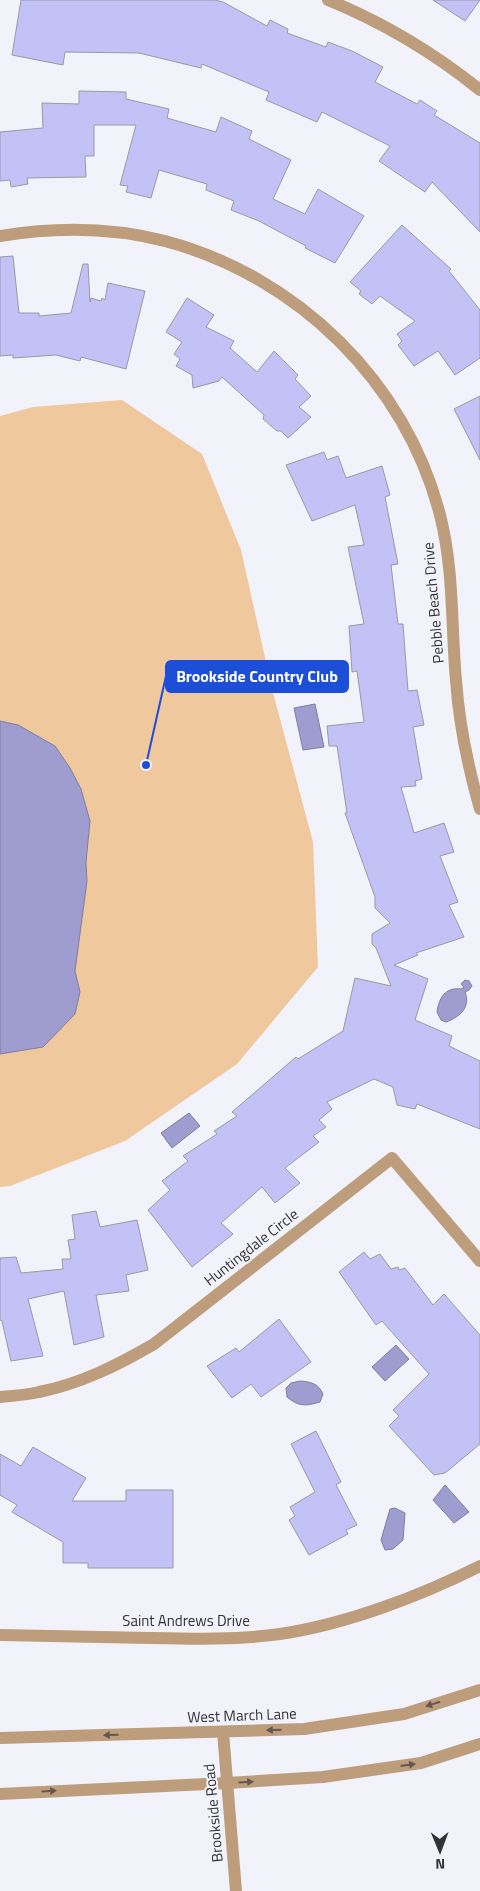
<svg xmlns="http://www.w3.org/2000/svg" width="480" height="1891" font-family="'Titillium Web',sans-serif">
<rect width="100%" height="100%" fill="#f2f2fb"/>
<path fill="#efc89e" d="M122,400l80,54 39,96 31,139 41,153 5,125 -81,97 -112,77 -115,45 -10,1v-771l33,-9z"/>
<g fill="#9f9dcf" stroke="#7e7da1">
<path d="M315,704l9,43 -21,3 -9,-42z"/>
<path d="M0,721l18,4 37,21 15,22 11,21 9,32 -4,41 1,19 -12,90 5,21 -5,22 -32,33 -43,7z"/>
<path d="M465,980l4,1 3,5 -3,4 -4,2c6,15 -5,25 -19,30l-5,-2 -4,-8c2,-14 8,-25 24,-23l3,-2 -3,-3z"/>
<path d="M189,1113l11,13 -28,22 -11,-15z"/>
<path d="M396,1345l13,14 -24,22 -13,-14z"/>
<path d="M300,1381c11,1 18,2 23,13l-3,8c-14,4 -21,5 -33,-5l-1,-9 5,-5z"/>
<path d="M445,1485l24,27 -15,11 -21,-23z"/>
<path d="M395,1508l10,5 -2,27 -10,9 -8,1 -4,-10 9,-31z"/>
</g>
<g fill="#c3c1f5" stroke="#9a9aa3">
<path d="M21,0h194l8,2 44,24 3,-6 18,9 -1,4 39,14 2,-5 24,9 31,16 -8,15 42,22 3,-4 17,11 -3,4 46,28v89l-48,-50 -7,10 -46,-31 11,-15 -68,-34 -5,10 -51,-22 3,-8 -67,-28 -1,4 -62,-15 -74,-1 -2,13 -51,-10z"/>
<path d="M433,0h47l-15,21z"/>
<path d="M79,91l47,1v7l43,10 -2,9 49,14 5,-15 31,14 -3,8 42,21 -18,39 32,15 13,-25 46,27 -29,47 -30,-15 1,-2 -47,-25 -28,-11 3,-9 -28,-11 1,-6 -48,-14 -8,28 -25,-6 2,-6 -8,-1 16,-60h-42v31h-9l1,21 -59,1 1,6 -17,3 -1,-7 -10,1v-49l43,-4 -1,-25 37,1z"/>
<path d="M402,225l49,44 -2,2 31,39v48l-25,17 -17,-24 -24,15 -16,-21 4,-4 -5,-7 18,-13 -35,-25 -8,8 -13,-10 2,-3 -11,-9z"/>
<path d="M13,256l6,57h20v3l32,-3 12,-49h5l2,38 1,-4 10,3 1,-3 3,2 3,-17 37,8 -19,78 -45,-12 -1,4 -24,-6 -43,3v-3l-13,1v-99z"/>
<path d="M187,298l27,17 -8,12 28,14 -4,7 27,24 17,-21 24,24 -3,4 16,17 -12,11 12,10 -23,21 -7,-7h-4l-14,-12 1,-4 -42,-38 -3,4 -26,7 -1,-13 -16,-9 4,-7 -6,-5 8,-12 -16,-10z"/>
<path d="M480,396v64l-26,-51z"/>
<path d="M324,452l3,8 11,-4 8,22 36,-12 8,29 -5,2 13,67 -7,1 7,59h5l5,67 9,-1 7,35 -11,2 9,52 -7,2 1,5 -15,1 13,46 30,-10 10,29 -14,4 18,46 -9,3 15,32 -48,16 2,2 -24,10 34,14 -13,41 37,16 -3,10 31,15v68l-63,-25 -2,5 -18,-4 -4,-18 -19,-8 -47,23 5,7 -13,11 7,7 -13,9 6,6 -34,26 15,15 -25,20 -13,-16 -41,36 12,11 -41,33 -44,-57 22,-20 -8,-9 26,-20 -5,-5 34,-22 -3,-3 23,-15 -5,-4 64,-55 2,2 45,-28 12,-53 36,8 -15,-38 -4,-4v-10l18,-11 -15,-15v-11l-30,-84h2l-10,-67h-8l-2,-20 37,-4 -7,-51 -5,1 -3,-46 15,-2 -16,-77 16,-2 -9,-40 -43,16 -26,-56z"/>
<path d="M96,1211l4,16 37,-7 11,50 -22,5 3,16 -33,4 8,42 -30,8 -10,-54 -36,8 15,57 -32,5 -9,-40 -2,-1v-62l16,-1 5,16 42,-4 -1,-10h9l-3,-19 7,-1 -3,-24z"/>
<path d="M364,1252l6,7 10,-5 11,15 7,-2 1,3 6,-2 28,37 11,-11 36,41v109l-35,29 -11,2 -45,-49 10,-10 -6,-6 36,-36 -47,-53 -6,4 -37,-53z"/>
<path d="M279,1319l32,43 -50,35 -10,-13 -19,14 -25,-32 29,-18 3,4z"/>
<path d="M316,1431l25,51 -5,3 21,40 -11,5 2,4 -39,21 -20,-35 6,-4 -5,-9 25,-15 -24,-48z"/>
<path d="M33,1447l53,31 -14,23h54v-11h47v78h-85v-5h-25v-21l-51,-30 5,-7 -17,-10v-41l21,12z"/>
</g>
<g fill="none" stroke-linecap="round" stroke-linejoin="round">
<g stroke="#bd9d7c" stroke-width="12">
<path d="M328,0c54,22 106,53 152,90"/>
<path d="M0,236c54,-9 111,-9 165,5 132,35 241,141 275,274 14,54 11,110 16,165 3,43 12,87 24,129"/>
<path d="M0,1397c13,-1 26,-2 39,-5 41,-8 79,-27 115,-48l238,-186 88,103"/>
<path d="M0,1635c50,1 101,2 151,3 44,1 86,2 129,-4 67,-10 140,-38 200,-68"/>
<path d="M223,1732l13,159"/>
<path d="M0,1738l304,-9 100,-15 76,-24"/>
<path d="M0,1794l227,-11 96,-6 98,-14 59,-19"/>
</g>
</g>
<defs><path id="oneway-solid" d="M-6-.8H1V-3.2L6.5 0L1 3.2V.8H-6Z" transform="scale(1.25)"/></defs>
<g fill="#63574e">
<use href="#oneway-solid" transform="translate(433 1704) rotate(163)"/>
<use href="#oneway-solid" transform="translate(274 1730) rotate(178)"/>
<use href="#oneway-solid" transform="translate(111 1735) rotate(179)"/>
<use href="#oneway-solid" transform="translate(408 1765) rotate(-8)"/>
<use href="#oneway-solid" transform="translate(246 1782) rotate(-4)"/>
<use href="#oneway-solid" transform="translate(49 1791) rotate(-3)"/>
</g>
<g text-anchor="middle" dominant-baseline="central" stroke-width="4" stroke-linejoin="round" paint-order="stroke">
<g font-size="15" fill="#323235" stroke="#f2f2fb">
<text transform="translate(433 603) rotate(-95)">Pebble Beach Drive</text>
<text transform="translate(251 1247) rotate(-38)">Huntingdale Circle</text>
<text x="186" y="1620">Saint Andrews Drive</text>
<text transform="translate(242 1715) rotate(-2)">West March Lane</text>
<text transform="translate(213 1813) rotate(-95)">Brookside Road</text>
</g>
</g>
<path fill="none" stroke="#1d4ed8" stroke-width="2" d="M146 765L166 676"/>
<circle fill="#1d4ed8" stroke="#f2f2fb" stroke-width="2" cx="146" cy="765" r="5"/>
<rect fill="#1d4ed8" stroke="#1d4ed8" stroke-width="2" x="166" y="661" width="182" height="31" rx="5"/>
<g font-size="16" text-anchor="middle" font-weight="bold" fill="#fff">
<text x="257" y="682">Brookside Country Club</text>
</g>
<g transform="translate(440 1851) rotate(179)" stroke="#f2f2fb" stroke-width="4" paint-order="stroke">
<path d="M0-4L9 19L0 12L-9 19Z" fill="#323235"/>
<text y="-8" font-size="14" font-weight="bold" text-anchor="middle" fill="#323235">N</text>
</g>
</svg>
